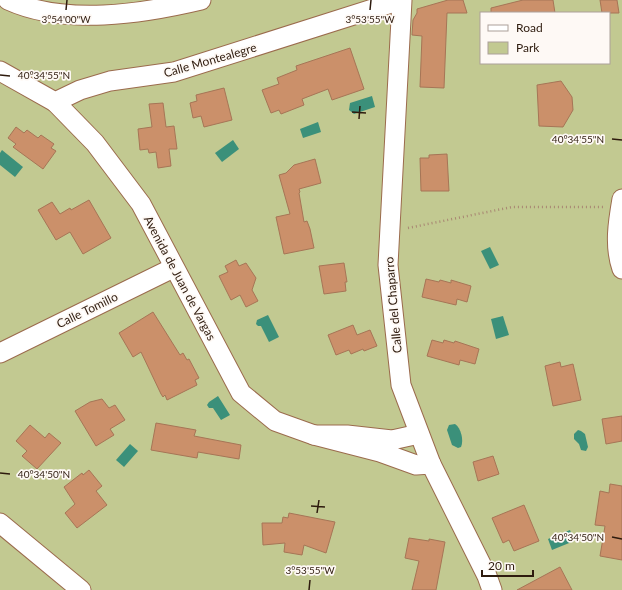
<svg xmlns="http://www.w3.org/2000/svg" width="622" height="590" font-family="Lato,sans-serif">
<rect width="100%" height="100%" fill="#facfb5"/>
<path fill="#c2c991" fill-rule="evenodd" d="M0,0h622v590h-622zM481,13h128v50h-128z"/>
<g fill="#3b907a">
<path d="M372,96l3,11 -21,7 -5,-4 1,-7z"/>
<path d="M318,122l3,10 -18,6 -3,-9z"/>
<path d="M233,140l6,9 -17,13 -7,-9z"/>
<path d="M2,150l21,17 -8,10 -15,-12v-12z"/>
<path d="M490,247l9,18 -9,4 -9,-18z"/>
<path d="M268,315l11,22 -10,5 -8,-16h-3l-2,-2 1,-4z"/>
<path d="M503,316l6,19 -13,4 -5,-20z"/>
<path d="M218,396l12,19 -9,5 -8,-12h-4l-2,-3 2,-3z"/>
<path d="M455,424c6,4 9,16 6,23l-3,1 -6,-3 -5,-15 2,-5z"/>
<path d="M578,430l3,1 4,3 3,13 -2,4 -5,-1 -2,-6 -5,-5v-5z"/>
<path d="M130,444l8,7 -14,16 -8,-7z"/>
<path d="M570,530l4,11 -22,9 -4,-11z"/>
</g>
<g fill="#cb906a" stroke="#a67556">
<path d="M448,0h15l4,13h-20l-3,75 -24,-1 2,-51 -10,-1 1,-15 4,-7v-4z"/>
<path d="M523,0h30l2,13h-64v-5z"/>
<path d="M600,0h17l2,13h-17z"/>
<path d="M350,48l14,41 -32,11 -4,-11 -26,10 2,6 -23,9 -2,-4 -8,3 -9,-23 17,-6 -2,-6 20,-8 -1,-4z"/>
<path d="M561,81l11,16 1,13 -10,17 -24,-1 -2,-41z"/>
<path d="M224,88l8,32 -28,7 -3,-11 -8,2 -3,-15 7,-2 -1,-6z"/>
<path d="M163,103l3,24 8,-1 3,23h-8l2,17 -13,2 -2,-16 -7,1 -1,-4 -8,1 -2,-21 14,-2 -3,-23z"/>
<path d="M16,127l8,6 3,-3 11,8 3,-3 13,9 -3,4 5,3 -13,18 -30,-22 3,-3 -8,-6z"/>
<path d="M447,154l2,37h-28l-1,-33h9v-3z"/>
<path d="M315,159l6,24 -22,6 1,3 -1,1 5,29 3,-1 3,8 4,19 -30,6 -8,-37 14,-3 -11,-39 7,-2 8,-8z"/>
<path d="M89,200l22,38 -28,16 -13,-22 -14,8 -18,-30 14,-8 8,12 10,-6 1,2z"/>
<path d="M236,260l3,6 7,-3 10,15 -4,12 6,11 -12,6 -6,-12 -9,5 -12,-24 9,-4 -3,-6z"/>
<path d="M344,263l3,19h-2l1,9 -22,3 -5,-28z"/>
<path d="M426,279l13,3 1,-2 11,3v-3l20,6 -4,16 -10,-3 -1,6 -34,-8z"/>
<path d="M153,312l27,43 3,-2 4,7 2,-1 10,19 -4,2 2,5 -30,15 -2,-5 -2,2 -2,-3 -20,-42 -8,5 -14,-24z"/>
<path d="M353,325l4,10 13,-5 7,16 -13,5 -1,-2 -12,5 -2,-4 -13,5 -8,-20z"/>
<path d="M432,340l11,3 1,-3 10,3 1,-2 24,8 -4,15 -15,-4 -1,5 -32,-9z"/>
<path d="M560,362l1,5 12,-3 8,36 -28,6 -8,-40z"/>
<path d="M102,399l7,9 6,-3 10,15 -15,9 4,6 -18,11 -21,-35 15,-9z"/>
<path d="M622,416v25l-16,3 -4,-25z"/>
<path d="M156,423l40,7 -2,6 47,9 -2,14 -41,-7 -1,6 -46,-8z"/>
<path d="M30,425l15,13 4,-5 12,10 -24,26 -15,-13 5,-5 -11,-10z"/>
<path d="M493,456l6,18 -21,7 -5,-19z"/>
<path d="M89,470l13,16 -6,5 11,14 -30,23 -12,-15 10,-9 -11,-17 18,-14 1,2z"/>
<path d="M610,484l12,2v74l-22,-4 5,-30 -10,-1 5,-34 9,2z"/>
<path d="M524,505l15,36 -25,10 -5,-11 -6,3 -11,-25z"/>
<path d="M289,513l46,9 -9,31 -22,-8 -2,10 -18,-3 1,-9 -22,2 -1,-22h20l1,-6 5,1z"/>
<path d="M409,538l20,3v-2l16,3 -9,48h-24l7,-29 -14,-3z"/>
<path d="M560,567l12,23h-55l28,-15z"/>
</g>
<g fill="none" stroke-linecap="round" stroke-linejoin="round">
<defs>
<g id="minor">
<path d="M8,0c57,26 134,14 193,0"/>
<path d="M402,0l-14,265 13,120 30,79 56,112 5,14"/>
<path d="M0,71l55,31 25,-12 30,-9 64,-9 227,-72"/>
<path d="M55,102l40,41 46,61 100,189 34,28 39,14"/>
<path d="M622,199c-4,23 -8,47 0,70"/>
<path d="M0,353l173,-85"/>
<path d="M419,434l-27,6 -45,-5h-33l66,17 36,13 15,-1"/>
<path d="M0,523l81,67"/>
</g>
</defs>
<use href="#minor" stroke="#9b6b4d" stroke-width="21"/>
<path stroke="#a88672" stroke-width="2.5" stroke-dasharray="1 3" stroke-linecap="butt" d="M408,228l104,-21h91"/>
<use href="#minor" stroke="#fff" stroke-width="19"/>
</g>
<path fill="none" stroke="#2e1b0e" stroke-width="1.5" d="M66,10l1,-10M370,10l1,-10M0,75l10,1M352,112l14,1M359,119l1,-13M612,139l10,1M0,473l10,1M311,506l14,1M317,513l2,-13M612,537l10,2M309,590l1,-10"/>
<g text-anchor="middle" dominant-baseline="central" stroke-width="3.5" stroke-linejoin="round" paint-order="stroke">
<g font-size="12" fill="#2e1b0e" stroke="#fef9f5">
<text transform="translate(210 60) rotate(-16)">Calle Montealegre</text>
<text transform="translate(180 278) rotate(62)">Avenida de Juan de Vargas</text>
<text transform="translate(393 305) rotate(-95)">Calle del Chaparro</text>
<text transform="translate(87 310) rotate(-26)">Calle Tomillo</text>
</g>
</g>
<g font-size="10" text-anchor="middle" fill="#2e1b0e" stroke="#fef9f5" stroke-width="3.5" stroke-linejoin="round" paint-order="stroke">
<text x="66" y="23">3°54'00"W</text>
<text x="370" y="23">3°53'55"W</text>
<text x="44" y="79">40°34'55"N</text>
<text x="578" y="143">40°34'55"N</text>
<text x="44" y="478">40°34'50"N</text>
<text x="578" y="541">40°34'50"N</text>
<text x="310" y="574">3°53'55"W</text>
</g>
<rect x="480" y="12" width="130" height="52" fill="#fef9f5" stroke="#aba099"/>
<rect x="488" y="25" width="20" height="6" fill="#ffffff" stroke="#aba099"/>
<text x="516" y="32" font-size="12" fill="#2e1b0e">Road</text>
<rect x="488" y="42" width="20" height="12" fill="#c2c991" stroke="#aba099"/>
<text x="516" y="52" font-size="12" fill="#2e1b0e">Park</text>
<path d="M482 570v6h51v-6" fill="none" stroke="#2e1b0e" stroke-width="2"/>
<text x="488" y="570" font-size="12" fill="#2e1b0e" stroke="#fef9f5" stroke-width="3" paint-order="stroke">20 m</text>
</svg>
